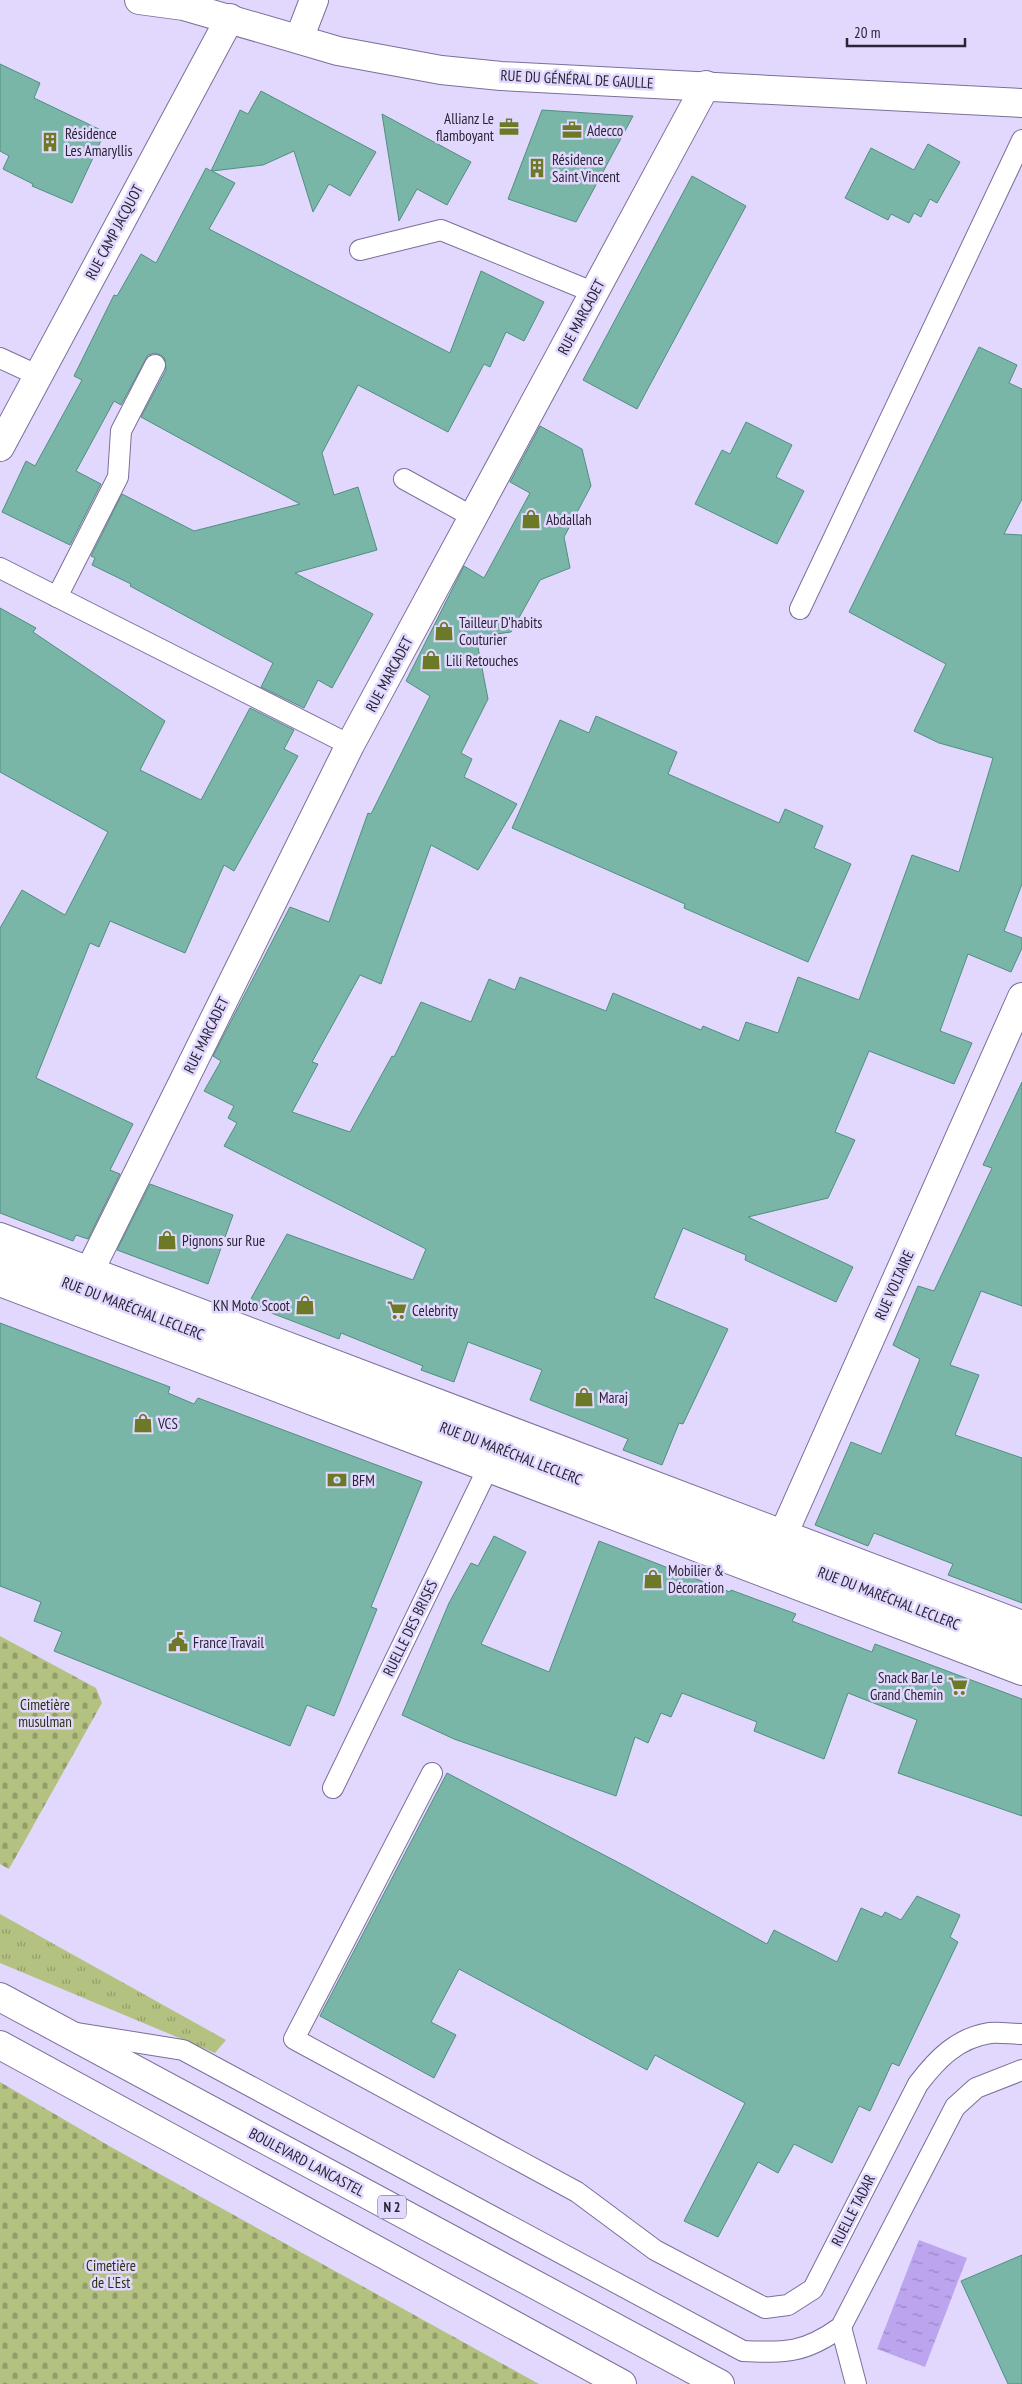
<svg xmlns="http://www.w3.org/2000/svg" width="1022" height="2384" font-family="'PT Sans Narrow',sans-serif">
<defs>
<pattern id="grass-tufts" width="24" height="20" patternUnits="userSpaceOnUse" patternTransform="scale(1.25)"><rect width="24" height="20" fill="#b4c281"/><path d="M3 7l-1-3M5 7V3M7 7l1-3M15 17l-1-3M17 17v-4M19 17l1-3" fill="none" stroke="#939d6a"/></pattern>
<pattern id="cemetery-stones" width="16" height="16" patternUnits="userSpaceOnUse" patternTransform="scale(1.25)"><rect width="16" height="16" fill="#b4c281"/><path d="M2 7V4a2 2 0 0 1 4 0v3zM10 15v-3a2 2 0 0 1 4 0v3z" fill="#939d6a"/></pattern>
<pattern id="water-ripples" width="26" height="14" patternUnits="userSpaceOnUse" patternTransform="scale(1.25)"><rect width="26" height="14" fill="#bca5ee"/><path d="M2 4q2-2 4 0t4 0M15 11q2-2 4 0t4 0" fill="none" stroke="#9986c2"/></pattern>
</defs>
<rect width="100%" height="100%" fill="#e2d8fe"/>
<path fill="url(#grass-tufts)" d="M0,1914l226,126 -11,13 -215,-90z"/>
<g fill="url(#cemetery-stones)">
<path d="M0,1636l96,52 6,15 -93,166 -9,-5z"/>
<path d="M0,2082l111,65 428,237h-539z"/>
</g>
<path fill="url(#water-ripples)" d="M919,2240l48,18 -42,109 -48,-18z"/>
<g fill="#79b6a8" stroke="#518e81">
<path d="M0,64l40,19 -6,15 71,34 -33,71 -40,-17 1,-2 -30,-15 6,-13 -9,-5z"/>
<path d="M261,91l115,61 -26,44 -21,-12 -16,28 -19,-61 -31,14 -51,6 23,12 -26,46 241,124 31,-82 63,31 -20,39 -18,-9 -16,35 -6,-3 -36,68 -90,-47 -36,68 12,42 24,-8 19,63 -82,23 78,41 -41,74 -14,-8 -14,28 -43,-21 12,-24 -143,-77 1,-2 -39,-19 3,-7 -4,-2 31,-62 72,37 106,-27 -159,-87 25,-47 -1,-11 -4,-4 -6,-2 -7,2 -27,50 -7,-4 -38,70 25,13 -31,61 -68,-33 24,-51 9,5 47,-86 -8,-4 40,-81 3,1 24,-42 15,9 50,-95 5,3 29,-61 8,4z"/>
<path d="M542,110l91,6 -57,106 -68,-23z"/>
<path d="M382,114l89,48 -24,43 -30,-16 -18,32z"/>
<path d="M928,144l32,18 -23,41 -7,-4 -9,18 -7,-4 -5,10 -18,-9 -3,6 -43,-22 26,-50 43,22z"/>
<path d="M692,176l54,30 -109,203 -54,-29z"/>
<path d="M979,347l38,18 -8,18 13,6v110l-18,35 18,1v349l-18,47 18,7v10l-11,24 -43,-18 -28,77 32,12 -18,41 -85,-33 -34,81 20,8 -27,58 -80,19 105,50 -17,35 -91,-42 1,-5 -63,-27 -29,70 74,31 -45,95 -4,-1 -17,42 -39,-15 5,-11 -98,-39 12,-30 -74,-28 -14,40 -33,-12 2,-4 -82,-33 -2,6 -91,-35 39,-70 126,46 13,-31 -202,-103 13,-23 -9,-5 6,-12 -30,-15 17,-30 -8,-5 77,-149 39,15 39,-109 3,1 59,-118 -24,-15 58,-115 20,12 46,-85 -20,-11 30,-56 42,23 9,37 -27,51 6,31 -30,12 -29,52 -35,5 12,62 -27,54 11,6 -8,18 53,27 -39,66 -47,-25 -50,139 -21,-9 -48,87 6,2 -26,48 58,20 42,-76 2,1 27,-55 50,20 18,-43 26,11 5,-13 86,34 7,-18 88,37 2,-4 36,15 7,-19 32,11 20,-56 61,23 53,-145 47,17 34,-114 -54,-15 -25,-12 32,-67 -97,-52z"/>
<path d="M746,422l46,23 -16,32 28,14 -27,53 -82,-40 27,-54 8,4z"/>
<path d="M0,608l36,20 -3,4 132,89 -25,49 61,30 49,-92 44,22 -10,19 14,7 -64,115 -10,-6 -39,88 -75,-32 -11,26 -9,-4 -54,135 97,46 -23,46 10,4 -32,65 -12,-4 -3,6 -73,-28v-285l22,-38 43,25 43,-83 -108,-60z"/>
<path d="M596,716l81,36 -9,22 111,49 6,-14 38,17 -9,22 37,16 -43,98 -124,-54 1,-4 -173,-76 48,-108 29,13z"/>
<path d="M1022,1082v224l-41,-15 -31,74 29,10 -24,60 67,23v145l-74,-28 5,-11 -79,-31 -6,13 -53,-21 36,-83 30,12 39,-95 -27,-14 25,-59 16,5 58,-123 -9,-3z"/>
<path d="M150,1184l83,31 -25,69 -91,-34z"/>
<path d="M0,1323l170,64 -2,6 26,11 4,-6 224,84 -51,125 6,2 -43,107 -27,-11 -17,41 -236,-95 8,-19 -28,-11 7,-19 -41,-16z"/>
<path d="M494,1536l32,16 -45,92 68,28 50,-131 131,51 1,-2 65,24 -4,7 80,31 3,-8 147,55v117l-124,-43 19,-53 -69,-27 -24,66 -70,-28 3,-9 -75,-29 -11,24 -10,-4 -13,30 -13,-6 -19,59 -162,-57 -52,-24 47,-112 22,-40 7,3z"/>
<path d="M447,1773l180,94 140,77 7,-14 63,32 24,-54 21,9 3,-5 16,8 16,-24 43,19 -10,22 8,5 -59,124 -7,-3 -22,48 -11,-5 -27,57 -38,-19 -16,29 -20,-11 -40,75 -34,-16 61,-118 -90,-48 -8,15 -188,-101 -28,53 25,13 -22,43 -114,-62z"/>
<path d="M1022,2255v129h-14l-47,-103z"/>
</g>
<g fill="none" stroke-linecap="round" stroke-linejoin="round">
<defs>
<g id="service">
<path d="M360,250l81,-20 154,63"/>
<path d="M0,358l37,17"/>
<path d="M404,479l69,38"/>
<path d="M0,568l350,177"/>
<path d="M57,597l61,-120 3,-46 34,-66"/>
<path d="M800,609l222,-469"/>
<path d="M0,1258l1022,390"/>
<path d="M432,1773l-138,266 283,153 78,58 110,58 23,-3 25,-16 105,-205c19,-25 39,-46 72,-51 10,-1 22,1 32,1"/>
<path d="M333,1788l155,-320"/>
<path d="M77,2033l106,17 560,301c43,2 62,2 98,-24l114,-220 21,-19 46,-18"/>
<path d="M841,2327l15,57"/>
</g>
<g id="minor">
<path d="M299,39l15,-39"/>
<path d="M0,447l230,-429"/>
<path d="M89,1272l261,-527 356,-660"/>
<path d="M766,1573l256,-576"/>
</g>
<g id="tertiary">
<path d="M0,1237l1022,388"/>
<path d="M0,1282l1022,389"/>
</g>
<path id="secondary" d="M139,0l45,6 154,45 103,19 60,6 521,27"/>
<g id="primary">
<path d="M0,1997l720,387"/>
<path d="M0,2045l622,339"/>
</g>
</defs>
<use href="#service" stroke="#7c6f9a" stroke-width="22"/>
<use href="#minor" stroke="#7c6f9a" stroke-width="30"/>
<use href="#tertiary" stroke="#7c6f9a" stroke-width="30"/>
<use href="#secondary" stroke="#7c6f9a" stroke-width="30"/>
<use href="#primary" stroke="#7c6f9a" stroke-width="30"/>
<use href="#service" stroke="#fff" stroke-width="20"/>
<use href="#minor" stroke="#fff" stroke-width="28"/>
<use href="#tertiary" stroke="#fff" stroke-width="28"/>
<use href="#secondary" stroke="#fff" stroke-width="28"/>
<use href="#primary" stroke="#fff" stroke-width="28"/>
</g>
<defs>
<symbol id="office-bare" viewBox="-9 -9 18 18"><path d="M-6-3h4V-5.5h4V-3h4V5H-6ZM-1-4.5V-3h2v-1.5ZM-6 0V1H6V0Z" fill="#6c7a27" stroke="#e2d8fe" stroke-width="2.5" paint-order="stroke"/></symbol>
<symbol id="building-bare" viewBox="-9 -9 18 18"><path d="M-4-6H4V6H1V3H-1V6H-4ZM-2.5-4.3h1.7v1.8h-1.7ZM.8-4.3h1.7v1.8H.8ZM-2.5-1h1.7V.8h-1.7ZM.8-1h1.7V.8H.8Z" fill="#6c7a27" stroke="#e2d8fe" stroke-width="2.5" paint-order="stroke"/></symbol>
<symbol id="shop-bare" viewBox="-9 -9 18 18"><path d="M-5-2.5h2.3a2.7 3.5 0 0 1 5.4 0H5L5.5 6h-11ZM-1.5-2.5h3a1.5 2.3 0 0 0-3 0Z" fill="#6c7a27" stroke="#e2d8fe" stroke-width="2.5" paint-order="stroke"/></symbol>
<symbol id="supermarket-bare" viewBox="-9 -9 18 18"><path d="M-6-5.5h2.5l.6 2H6L4.5 2H-2.5L-4.4-4H-6ZM-1.5 3.2a1.3 1.3 0 1 0 .1 0ZM3 3.2a1.3 1.3 0 1 0 .1 0Z" fill="#6c7a27" stroke="#e2d8fe" stroke-width="2.5" paint-order="stroke"/></symbol>
<symbol id="bank-bare" viewBox="-9 -9 18 18"><path d="M-6-4H6V4H-6ZM0-2.3a2.3 2.3 0 1 0 0 4.6a2.3 2.3 0 1 0 0-4.6Z" fill="#6c7a27" stroke="#e2d8fe" stroke-width="2.5" paint-order="stroke"/></symbol>
<symbol id="civic-bare" viewBox="-9 -9 18 18"><path d="M-.6-6.5H3V-4.5H.6V-3L4-1V1h2V6H-6V1h2V-1L-.6-3ZM-1.2 2.5V6h2.4V2.5Z" fill="#6c7a27" stroke="#e2d8fe" stroke-width="2.5" paint-order="stroke"/></symbol>
</defs>
<g fill-rule="evenodd">
<use href="#office-bare" x="495" y="113" width="28" height="28"/>
<use href="#office-bare" x="558" y="116" width="28" height="28"/>
<use href="#building-bare" x="36" y="128" width="28" height="28"/>
<use href="#building-bare" x="523" y="154" width="28" height="28"/>
<use href="#shop-bare" x="517" y="505" width="28" height="28"/>
<use href="#shop-bare" x="430" y="617" width="28" height="28"/>
<use href="#shop-bare" x="417" y="646" width="28" height="28"/>
<use href="#shop-bare" x="153" y="1226" width="28" height="28"/>
<use href="#shop-bare" x="291" y="1291" width="28" height="28"/>
<use href="#supermarket-bare" x="383" y="1296" width="28" height="28"/>
<use href="#shop-bare" x="570" y="1383" width="28" height="28"/>
<use href="#shop-bare" x="129" y="1409" width="28" height="28"/>
<use href="#bank-bare" x="323" y="1466" width="28" height="28"/>
<use href="#shop-bare" x="639" y="1565" width="28" height="28"/>
<use href="#civic-bare" x="164" y="1628" width="28" height="28"/>
<use href="#supermarket-bare" x="944" y="1672" width="28" height="28"/>
</g>
<g text-anchor="middle" dominant-baseline="central" stroke-width="5" stroke-linejoin="round" paint-order="stroke">
<rect fill="#e2d8fe" stroke="#615a72" stroke-width="1" x="378" y="2195.5" width="28" height="23" rx="4"/>
<g font-size="14" font-weight="bold" fill="#2a2436">
<text x="392" y="2207">N 2</text>
</g>
<g font-size="15" fill="#2a2436" stroke="#e2d8fe">
<text transform="translate(577 79) rotate(3)">RUE DU GÉNÉRAL DE GAULLE</text>
<text transform="translate(114 232) rotate(-62)">RUE CAMP JACQUOT</text>
<text transform="translate(581 317) rotate(-62)">RUE MARCADET</text>
<text transform="translate(389 674) rotate(-62)">RUE MARCADET</text>
<text transform="translate(206 1035) rotate(-64)">RUE MARCADET</text>
<text transform="translate(894 1285) rotate(-66)">RUE VOLTAIRE</text>
<text transform="translate(133 1308) rotate(21)">RUE DU MARÉCHAL LECLERC</text>
<text transform="translate(511 1453) rotate(21)">RUE DU MARÉCHAL LECLERC</text>
<text transform="translate(889 1598) rotate(21)">RUE DU MARÉCHAL LECLERC</text>
<text transform="translate(410 1628) rotate(-64)">RUELLE DES BRISES</text>
<text transform="translate(307 2162) rotate(28)">BOULEVARD LANCASTEL</text>
<text transform="translate(853 2210) rotate(-63)">RUELLE TADAR</text>
</g>
<g font-size="15" fill="#2a2436" stroke="#e2d8fe" text-anchor="start">
<text x="494" y="118" text-anchor="end">Allianz Le<tspan x="494" dy="17">flamboyant</tspan></text>
<text x="587" y="130">Adecco</text>
<text x="65" y="133">Résidence<tspan x="65" dy="17">Les Amaryllis</tspan></text>
<text x="552" y="159">Résidence<tspan x="552" dy="17">Saint Vincent</tspan></text>
<text x="546" y="519">Abdallah</text>
<text x="459" y="622">Tailleur D'habits<tspan x="459" dy="17">Couturier</tspan></text>
<text x="446" y="660">Lili Retouches</text>
<text x="182" y="1240">Pignons sur Rue</text>
<text x="290" y="1305" text-anchor="end">KN Moto Scoot</text>
<text x="412" y="1310">Celebrity</text>
<text x="599" y="1397">Maraj</text>
<text x="158" y="1423">VCS</text>
<text x="352" y="1480">BFM</text>
<text x="668" y="1570">Mobilier &amp;<tspan x="668" dy="17">Décoration</tspan></text>
<text x="193" y="1642">France Travail</text>
<text x="943" y="1677" text-anchor="end">Snack Bar Le<tspan x="943" dy="17">Grand Chemin</tspan></text>
</g>
<g font-size="15" fill="#2d3311" stroke="#e2d8fe">
<text x="45" y="1704">Cimetière<tspan x="45" dy="17">musulman</tspan></text>
<text x="111" y="2265">Cimetière<tspan x="111" dy="17">de L'Est</tspan></text>
</g>
</g>
<path d="M847 38v8h118v-8" fill="none" stroke="#2a2436" stroke-width="2.5"/>
<text x="854" y="38" font-size="15" fill="#2a2436" stroke="#e2d8fe" stroke-width="4" paint-order="stroke">20 m</text>
</svg>
